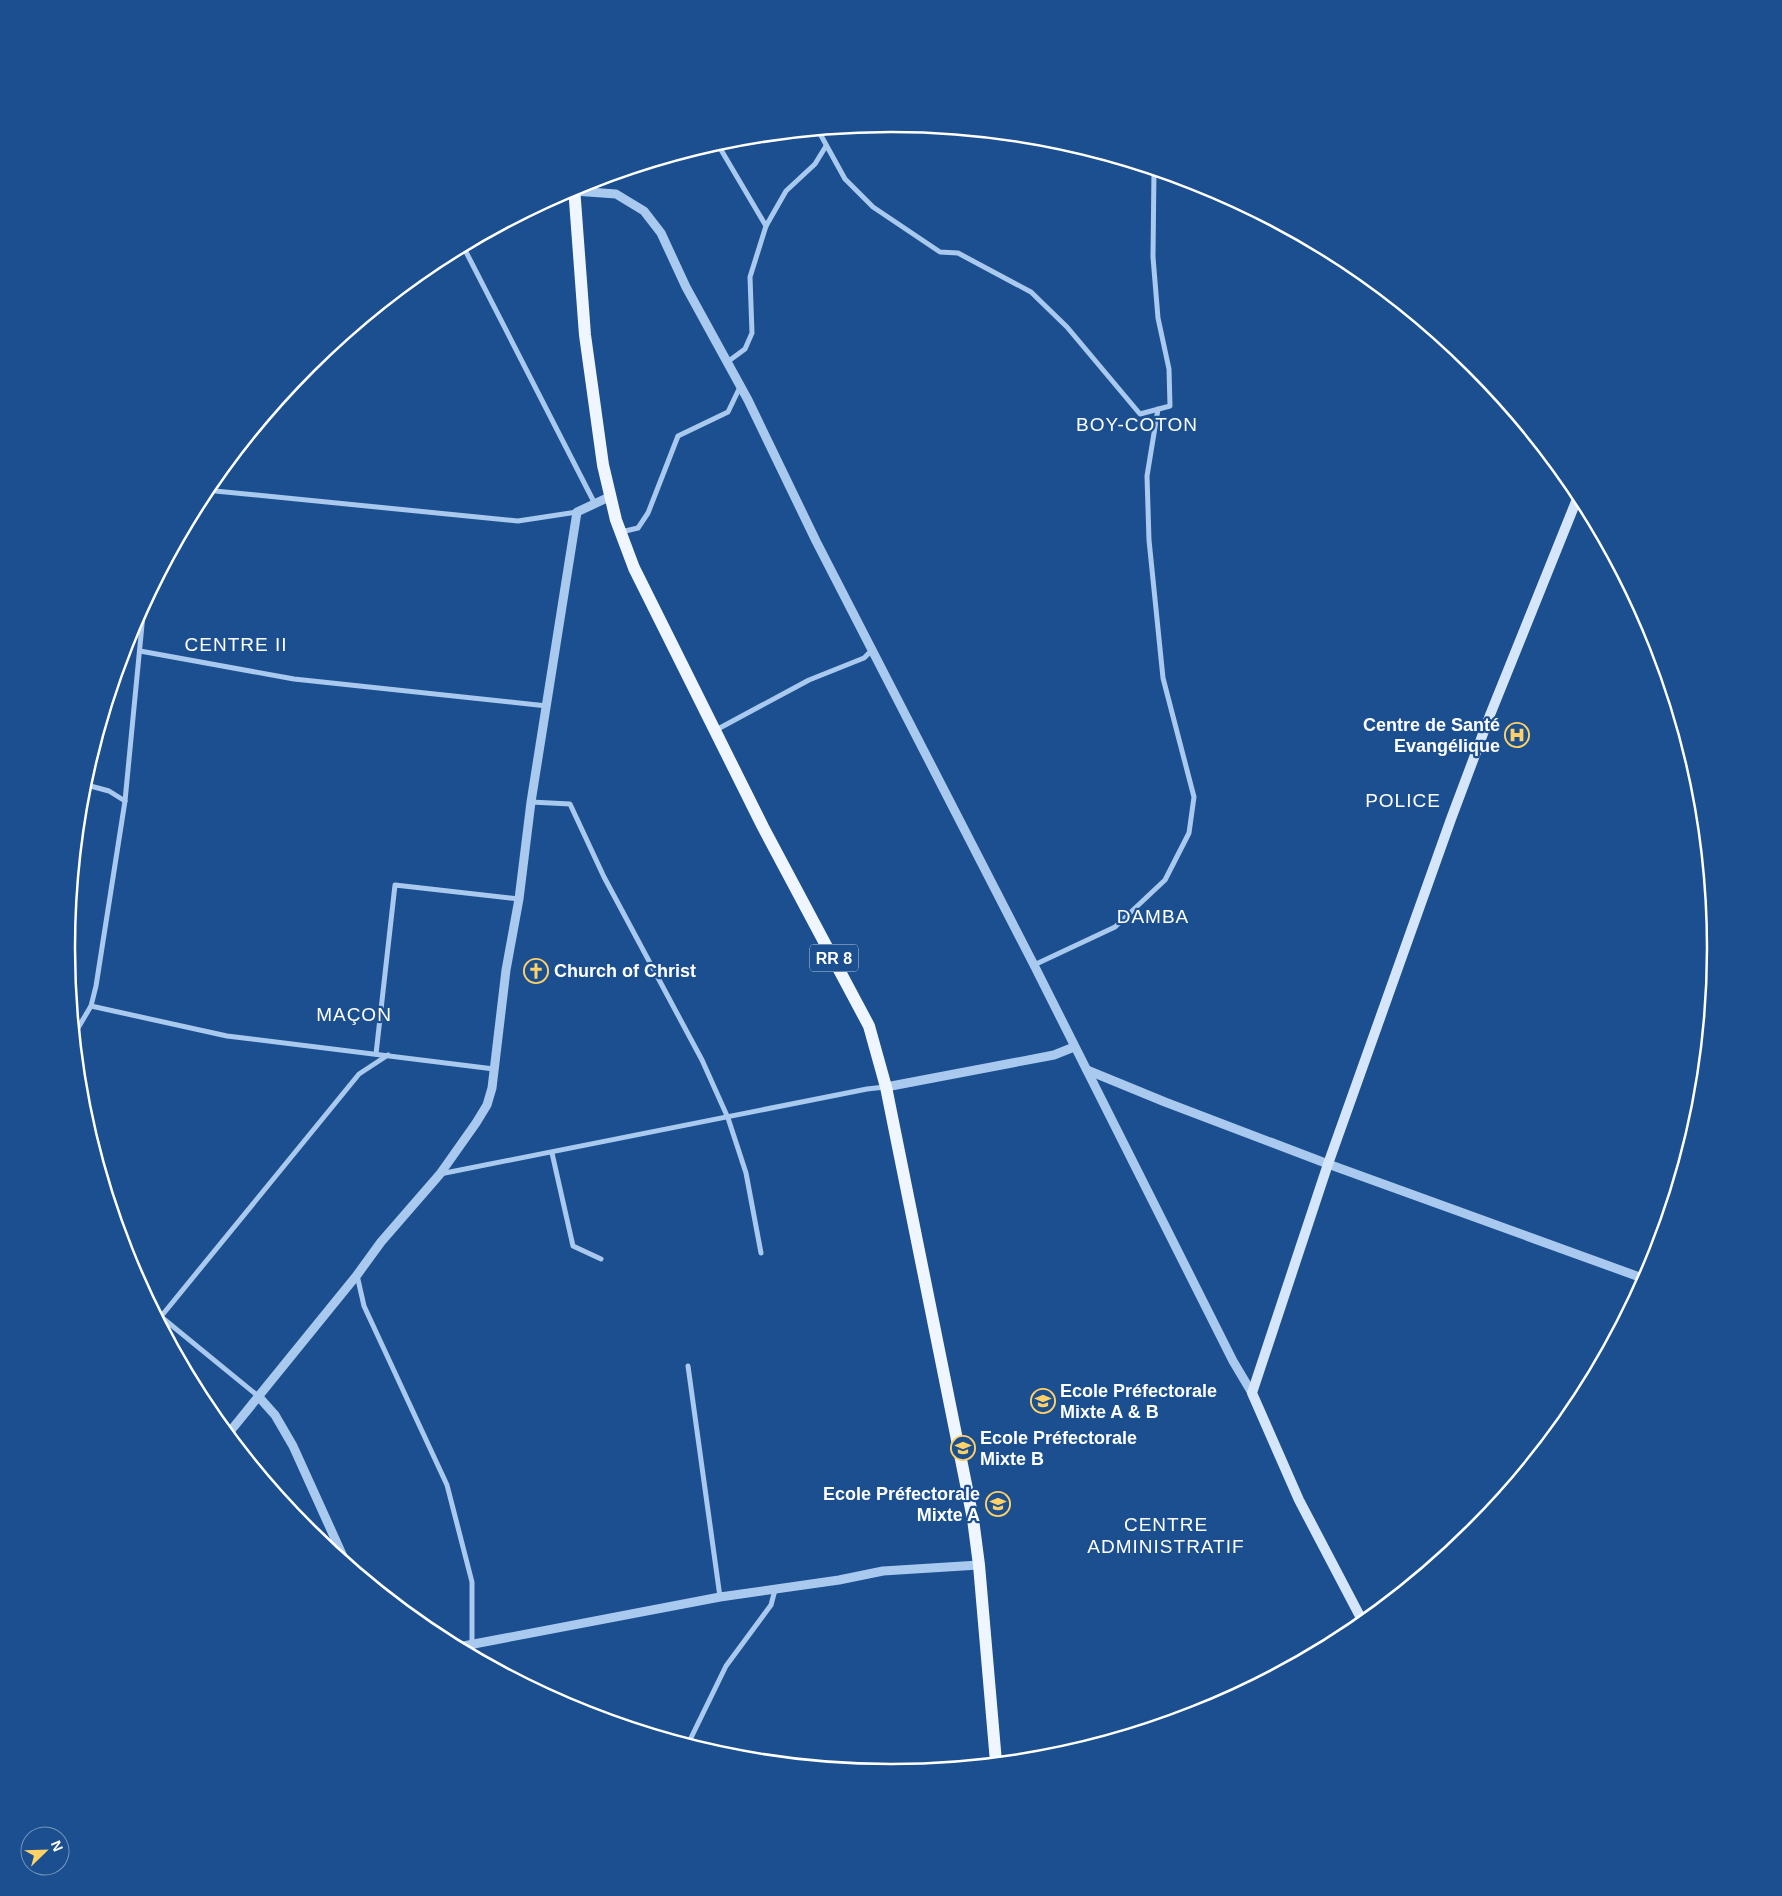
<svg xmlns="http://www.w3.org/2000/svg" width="1782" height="1896" font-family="Arial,sans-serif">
<rect width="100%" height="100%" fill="#1b4f8f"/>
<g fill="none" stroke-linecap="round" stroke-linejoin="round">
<g stroke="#a9c9ee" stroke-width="5">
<path d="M818,130l27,49 28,28 67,45 18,1 73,39 36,35 73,87 30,-8 -1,-37 -11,-51 -5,-61 1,-87"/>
<path d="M717,143l49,83"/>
<path d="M463,246l132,258"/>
<path d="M726,363l19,-14 7,-16 -2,-56 16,-51 20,-35 29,-27 11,-18"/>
<path d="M205,490l313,31 59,-9"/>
<path d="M621,532l17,-4 10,-15 30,-77 50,-24 12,-25"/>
<path d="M140,651l154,28 253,27"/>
<path d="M716,730l93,-50 55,-22 8,-8"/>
<path d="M83,784l26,7 16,10"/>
<path d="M531,802l39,2 34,73 98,183 26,58 18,55 15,80"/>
<path d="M1034,965l81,-38 50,-47 24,-47 5,-36 -31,-119 -14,-138 -2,-64 11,-67"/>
<path d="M91,1006l136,30 267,33"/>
<path d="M75,1033l16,-27 5,-20 29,-185 19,-197"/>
<path d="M376,1054l19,-169 124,14"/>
<path d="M552,1153l21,93 28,13"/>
<path d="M440,1174l427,-85 18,-2"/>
<path d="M357,1275l7,31 83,179 25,97v64"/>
<path d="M154,1311l104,85"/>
<path d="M159,1319l200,-245 29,-19"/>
<path d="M688,1366l32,231"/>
<path d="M688,1744l38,-78 45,-61 4,-15"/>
</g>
<g stroke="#a9c9ee" stroke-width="9">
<path d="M574,191l42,3 28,17 17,22 25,54 62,113 68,141 218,424 199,396 19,32"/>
<path d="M1087,1070l78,32 163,62 317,115"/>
<path d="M886,1087l168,-32 20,-8"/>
<path d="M258,1396l17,19 18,31 53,117"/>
<path d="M228,1434l129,-159 24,-33 59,-68 36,-51 11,-18 5,-17 14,-118 13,-71 12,-97 46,-290 32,-15"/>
<path d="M458,1647l262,-50 119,-17 44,-9 96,-6"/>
</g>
<path stroke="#d6e6fa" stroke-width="10" d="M1363,1622l-64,-122 -47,-107 76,-229 123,-345 39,-104 89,-221"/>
<path stroke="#f0f6ff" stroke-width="12" d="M574,187l11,148 18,130 13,55 18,48 129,259 106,199 17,61 87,432 6,46 17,197"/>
</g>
<defs>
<symbol id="hospital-ring" viewBox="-11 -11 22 22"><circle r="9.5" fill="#1b4f8f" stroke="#ffd166" stroke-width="1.5"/><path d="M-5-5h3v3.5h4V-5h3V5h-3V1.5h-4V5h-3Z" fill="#ffd166"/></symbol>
<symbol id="church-ring" viewBox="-11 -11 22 22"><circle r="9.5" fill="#1b4f8f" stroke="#ffd166" stroke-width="1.5"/><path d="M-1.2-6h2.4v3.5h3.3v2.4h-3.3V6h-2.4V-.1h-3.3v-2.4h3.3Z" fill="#ffd166"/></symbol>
<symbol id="school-ring" viewBox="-11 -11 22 22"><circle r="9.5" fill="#1b4f8f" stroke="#ffd166" stroke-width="1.5"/><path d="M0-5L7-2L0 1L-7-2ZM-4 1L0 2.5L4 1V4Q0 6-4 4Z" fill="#ffd166"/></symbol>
</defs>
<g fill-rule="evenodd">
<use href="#hospital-ring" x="1503" y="721" width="28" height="28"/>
<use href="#church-ring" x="522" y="957" width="28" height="28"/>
<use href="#school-ring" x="1029" y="1387" width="28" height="28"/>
<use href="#school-ring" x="949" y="1434" width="28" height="28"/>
<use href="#school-ring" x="984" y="1490" width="28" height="28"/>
</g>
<g text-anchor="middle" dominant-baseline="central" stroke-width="4.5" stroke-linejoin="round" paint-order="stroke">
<rect fill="#1b4f8f" stroke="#bbcadd" stroke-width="1" x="810" y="944.5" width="48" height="27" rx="4"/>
<g font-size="16" font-weight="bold" fill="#fff">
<text x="834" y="958">RR 8</text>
</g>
<g font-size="18" font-weight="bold" fill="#fff" stroke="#1b4f8f" text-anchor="start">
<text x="1500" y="725" text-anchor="end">Centre de Santé<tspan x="1500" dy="21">Evangélique</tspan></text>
<text x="554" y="971">Church of Christ</text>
<text x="1060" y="1391">Ecole Préfectorale<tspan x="1060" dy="21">Mixte A &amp; B</tspan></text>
<text x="980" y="1438">Ecole Préfectorale<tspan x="980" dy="21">Mixte B</tspan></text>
<text x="980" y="1494" text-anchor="end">Ecole Préfectorale<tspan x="980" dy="21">Mixte A</tspan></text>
</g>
<g font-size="19" letter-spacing="1" fill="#fff" stroke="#1b4f8f">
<text x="1137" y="424">BOY-COTON</text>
<text x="236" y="644">CENTRE II</text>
<text x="1403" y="800">POLICE</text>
<text x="1153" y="916">DAMBA</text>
<text x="354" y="1014">MAÇON</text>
<text x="1166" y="1524">CENTRE<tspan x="1166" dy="22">ADMINISTRATIF</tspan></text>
</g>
</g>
<path d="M0 0H1782V1896H0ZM75 948a816 816 0 1 1 1632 0a816 816 0 1 1-1632 0Z" fill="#1b4f8f" fill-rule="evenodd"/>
<path fill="none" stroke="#fff" stroke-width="2.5" d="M75 948a816 816 0 1 1 1632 0a816 816 0 1 1-1632 0Z"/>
<g transform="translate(45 1851) rotate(67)"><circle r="24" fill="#1b4f8f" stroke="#7695bc"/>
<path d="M0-4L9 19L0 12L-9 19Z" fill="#ffd166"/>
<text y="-8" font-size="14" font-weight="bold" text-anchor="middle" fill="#ffffff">N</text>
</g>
</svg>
